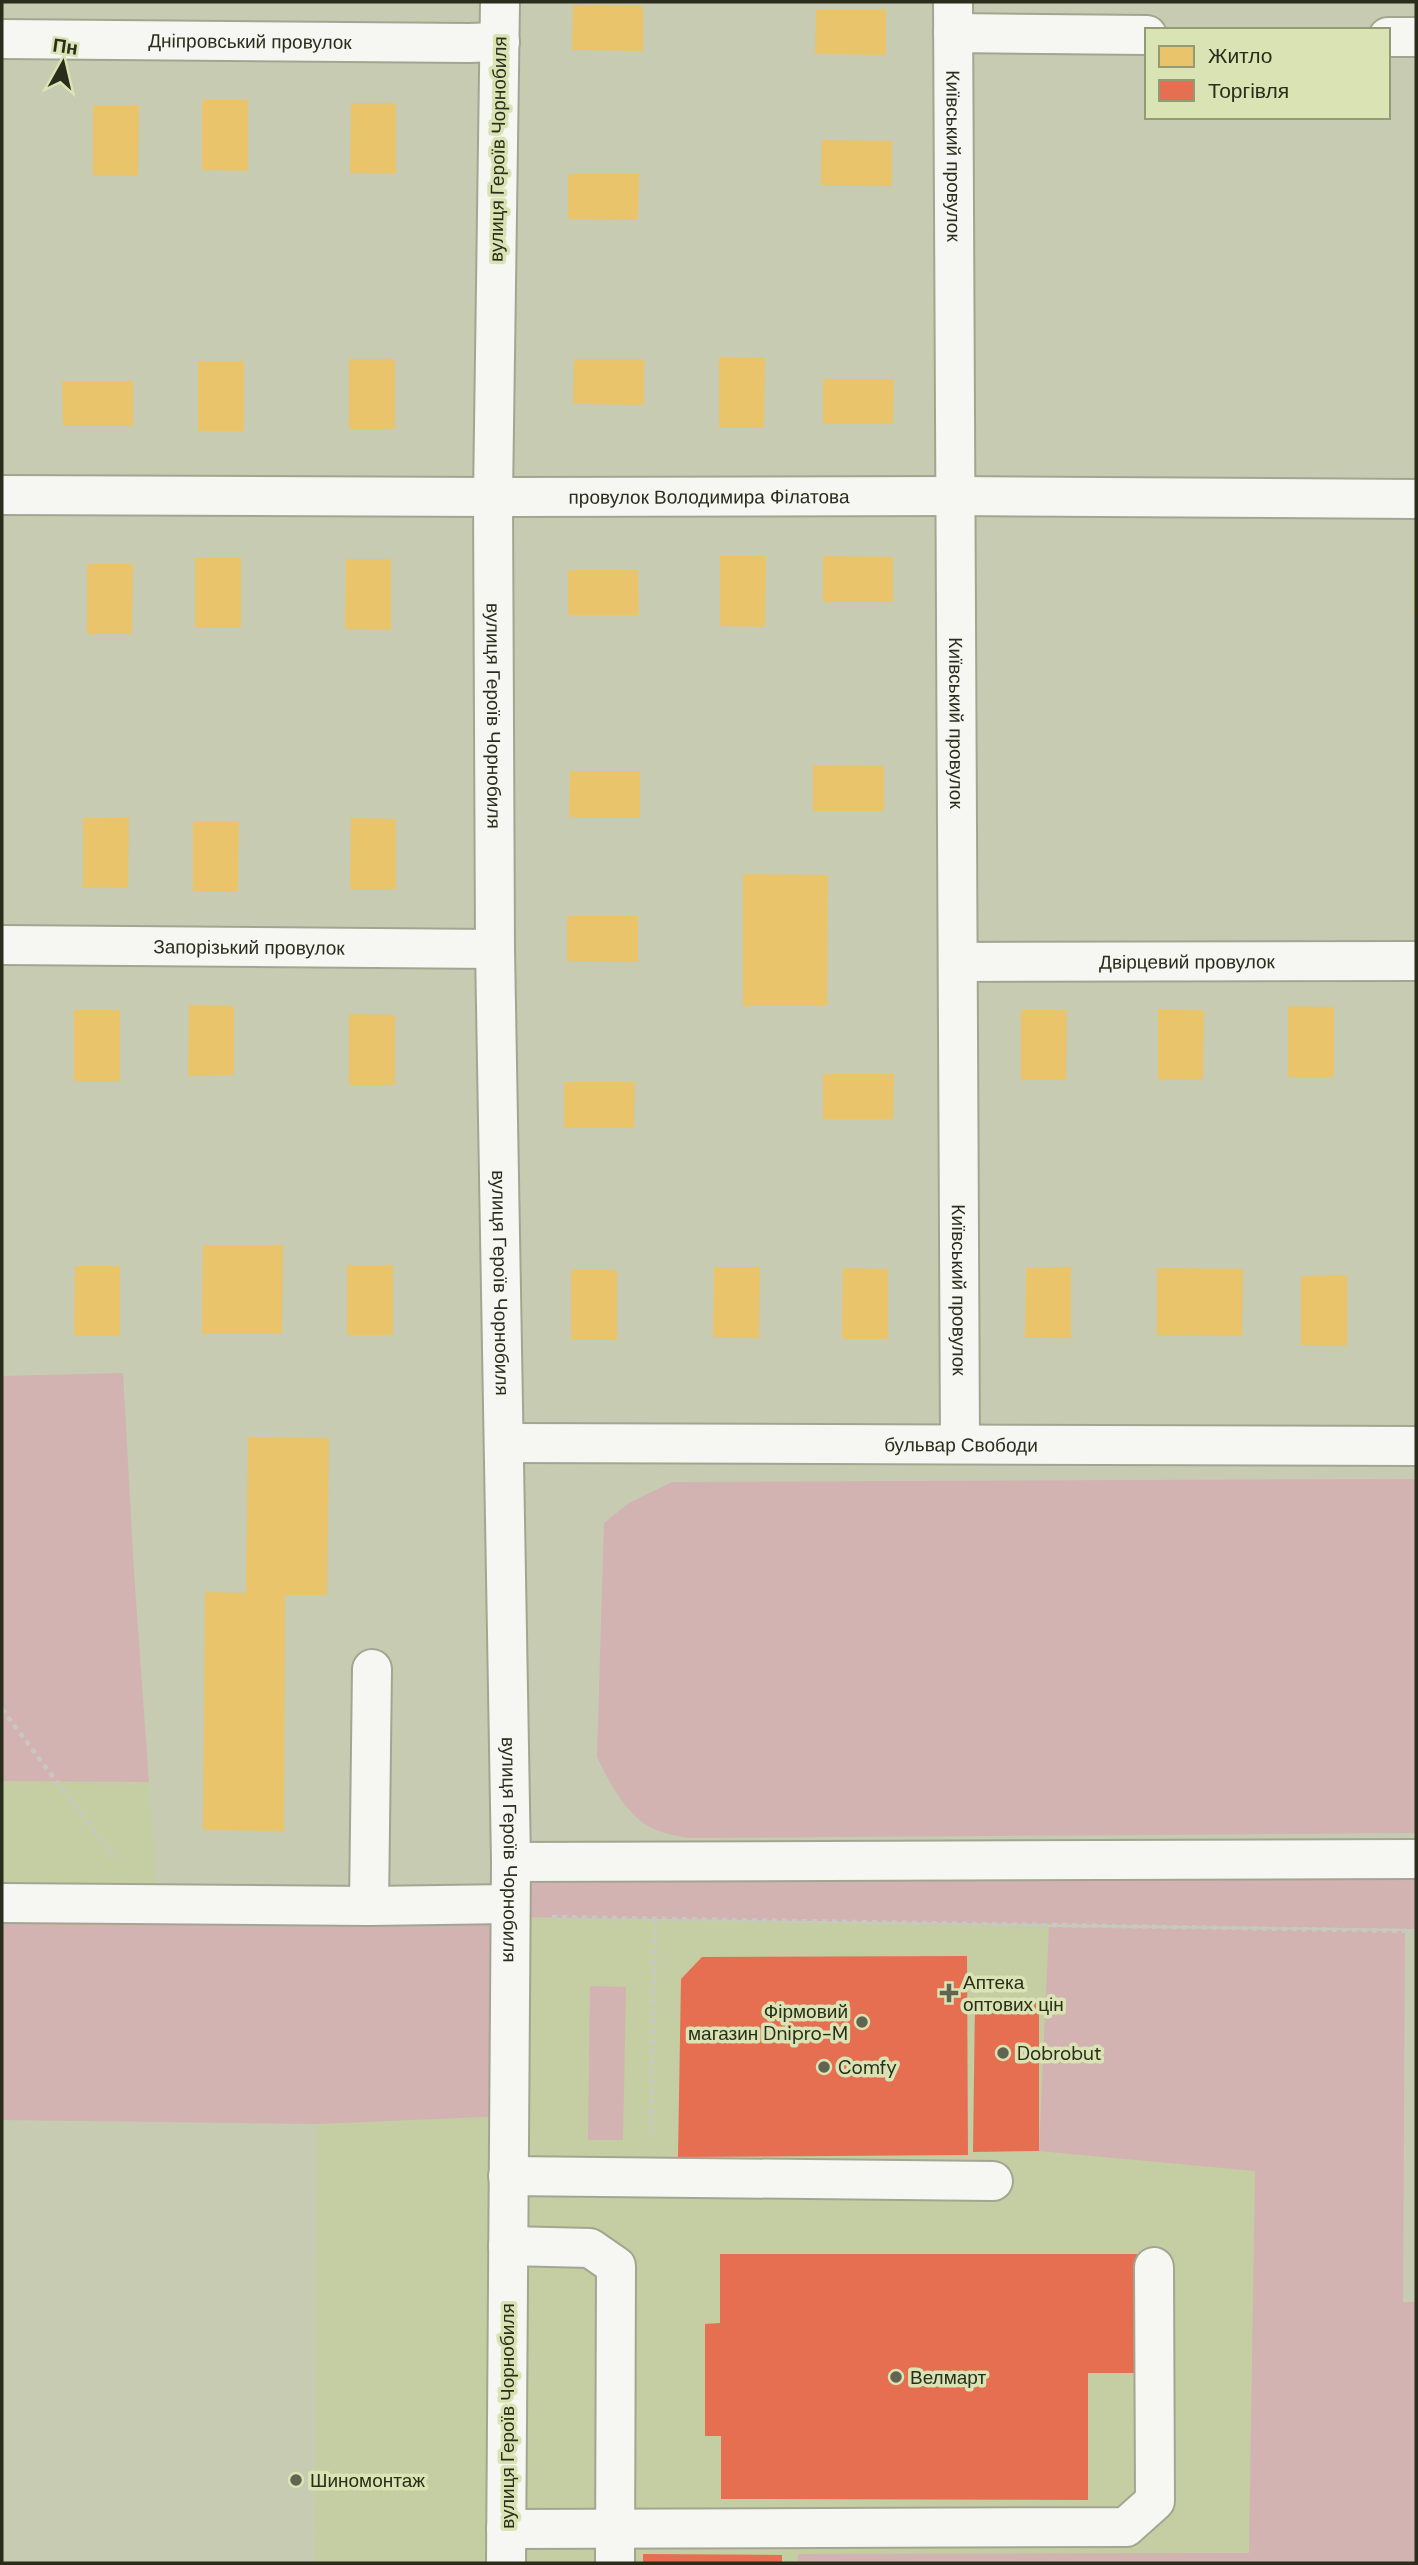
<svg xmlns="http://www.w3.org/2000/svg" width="1418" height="2565" font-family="'DM Sans',sans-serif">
<rect width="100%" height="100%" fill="#c6cbb1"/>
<g fill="#c5cda2">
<path d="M2,1781l147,1 9,135 -156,-2z"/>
<path d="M509,1917l540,10 -10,223 216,21 -6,382 -451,1v9h-483l2,-439 191,-8z"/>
</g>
<g fill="#d3b2b2">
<path d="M123,1373l11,200 15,209 -147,-1v-405z"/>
<path d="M1416,1479v354l-727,5c-11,-2 -23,-4 -33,-8 -29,-12 -46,-47 -59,-73l7,-234 25,-20 43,-21z"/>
<path d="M511,1862h905v67l-906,-12 -2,199 -191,8 -315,-4v-203h507z"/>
<path d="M1049,1927l356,4 -2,371h13v261h-618v-9l451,-1 6,-382 -216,-20z"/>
<path d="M590,1986l36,1 -3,153h-35z"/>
</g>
<g fill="#e9c46a">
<path d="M573,5l70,1v45l-71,-1z"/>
<path d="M816,9h70v46l-71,-1z"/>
<path d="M202,100h46v71l-46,-1z"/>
<path d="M351,103h45v71l-46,-1z"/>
<path d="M93,105h46l-1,71 -45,-1z"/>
<path d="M822,140l70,1v45l-71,-1z"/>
<path d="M568,174h71l-1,46 -70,-1z"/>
<path d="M719,357l46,1 -1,70h-45z"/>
<rect x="349" y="359" width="46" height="70"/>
<path d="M574,359h70v46l-71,-1z"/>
<rect x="198" y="361" width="46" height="70"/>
<path d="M823,379h71l-1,45h-70z"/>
<path d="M62,381h71v45h-70z"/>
<path d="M720,556h46l-1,71 -45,-1z"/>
<path d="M823,556l70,1v45h-70z"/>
<rect x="195" y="558" width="46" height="70"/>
<rect x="1414" y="558" width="2" height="61"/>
<path d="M346,559h45v71l-46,-1z"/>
<path d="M87,564h46l-1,70h-45z"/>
<path d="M568,570h70l1,45h-71z"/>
<path d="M813,765l71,1v45h-71z"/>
<path d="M570,771h70v46h-71z"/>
<path d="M129,817l-1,71 -45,-1v-69z"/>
<path d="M351,818l45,1v70h-46z"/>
<path d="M193,821h46l-1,71h-45z"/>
<path d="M743,874l85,1 -1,131h-84z"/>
<path d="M567,916h71v46l-71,-1z"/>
<path d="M189,1005l45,1v69l-46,1z"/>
<path d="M1288,1006l46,1v70h-46z"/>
<path d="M1158,1009l46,1 -1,69 -45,1z"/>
<rect x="74" y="1010" width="46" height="71"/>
<path d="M1021,1010h46l-1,70h-45z"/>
<path d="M349,1014l46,1v70h-46z"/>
<path d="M823,1074h71l-1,45h-70z"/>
<path d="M564,1082h71l-1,46h-70z"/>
<path d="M203,1245h80l-1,89h-80z"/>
<rect x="347" y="1265" width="46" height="70"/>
<path d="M75,1266h45v70h-46z"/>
<path d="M714,1267h46l-1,71 -46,-1z"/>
<path d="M1071,1267v71l-46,-1 1,-69z"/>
<path d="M843,1268l45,1v70h-46z"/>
<path d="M1157,1268l86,1 -1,67 -85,-1z"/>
<rect x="571" y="1270" width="46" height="70"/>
<path d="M1347,1275v71l-46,-1v-69z"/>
<path d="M248,1437l81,1 -2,157h-42l-1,236 -81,-1 2,-238 41,1z"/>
</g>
<g fill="#e76f51">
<path d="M967,1956l1,199 -290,2 3,-178 21,-22z"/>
<path d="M975,2002h64v149l-66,1z"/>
<path d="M720,2254h417l1,119h-50v127l-367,-1v-63h-16v-112l15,-1z"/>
<path d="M643,2554l139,1v8h-139z"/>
</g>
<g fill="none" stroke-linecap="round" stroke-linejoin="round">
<defs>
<g id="minor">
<path id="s1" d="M500,2l-7,495 2,452 16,913 -5,701"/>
<path id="s2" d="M953,2l7,1442"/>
<path d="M953,33l194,2"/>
<path d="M1388,37h28"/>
<path id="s3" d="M2,39l467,4 31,-1"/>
<path id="s4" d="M2,495l491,2 463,-1 460,3"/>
<path id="s5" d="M2,945l493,4"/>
<path id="s6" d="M958,962l458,-1"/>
<path id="s7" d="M504,1443l912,3"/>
<path d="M511,1862l905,-3"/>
<path d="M2,1903l367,3 141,-2"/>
<path d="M369,1906l3,-237"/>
<path d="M508,2176l485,5"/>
<path d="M508,2246l82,2 26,18 -1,297"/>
<path d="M506,2529l620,-2 29,-26 -1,-234"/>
</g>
</defs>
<use href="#minor" stroke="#a2a691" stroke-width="42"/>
<g stroke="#c7c8c1" stroke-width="4.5" stroke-dasharray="5 5" stroke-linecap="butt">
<path d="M2,1709l115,153"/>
<path d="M552,1917l864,14"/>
<path d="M651,2134l4,-215"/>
</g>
<use href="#minor" stroke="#f6f7f3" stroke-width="38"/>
</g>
<g fill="#616450" stroke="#dae3b3" stroke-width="2.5">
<path d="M945.5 1982.5h7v7h7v7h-7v7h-7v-7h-7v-7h7z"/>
<circle cx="862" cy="2022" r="7"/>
<circle cx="1003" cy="2053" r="7"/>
<circle cx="824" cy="2067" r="7"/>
<circle cx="896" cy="2377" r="7"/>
<circle cx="296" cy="2480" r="7"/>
</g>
<g text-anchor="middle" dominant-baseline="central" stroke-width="7" stroke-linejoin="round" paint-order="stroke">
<g font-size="19" fill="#2a2d1b" stroke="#dae3b3">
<text stroke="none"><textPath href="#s3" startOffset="248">Дніпровський провулок</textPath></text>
<text transform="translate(498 149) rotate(-89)">вулиця Героїв Чорнобиля</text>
<text stroke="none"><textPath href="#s2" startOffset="154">Київський провулок</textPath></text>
<text stroke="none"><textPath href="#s4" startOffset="707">провулок Володимира Філатова</textPath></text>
<text stroke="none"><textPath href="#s1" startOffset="714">вулиця Героїв Чорнобиля</textPath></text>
<text stroke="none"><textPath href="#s2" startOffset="721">Київський провулок</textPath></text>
<text stroke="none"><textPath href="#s5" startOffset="247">Запорізький провулок</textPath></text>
<text stroke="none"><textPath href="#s6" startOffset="229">Двірцевий провулок</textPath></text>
<text stroke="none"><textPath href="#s1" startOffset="1281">вулиця Героїв Чорнобиля</textPath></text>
<text stroke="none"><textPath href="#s2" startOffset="1288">Київський провулок</textPath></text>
<text stroke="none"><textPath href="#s7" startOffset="457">бульвар Свободи</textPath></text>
<text stroke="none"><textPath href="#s1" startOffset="1848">вулиця Героїв Чорнобиля</textPath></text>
<text transform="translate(507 2416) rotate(-90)">вулиця Героїв Чорнобиля</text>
</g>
<g font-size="19" fill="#2a2d1b" stroke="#dae3b3" text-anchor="start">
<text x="963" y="1982">Аптека<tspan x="963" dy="22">оптових цін</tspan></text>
<text x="848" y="2011" text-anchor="end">Фірмовий<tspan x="848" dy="22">магазин Dnipro-M</tspan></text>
<text x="1017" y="2053">Dobrobut</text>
<text x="838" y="2067">Comfy</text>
<text x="910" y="2377">Велмарт</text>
<text x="310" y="2480">Шиномонтаж</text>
</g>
</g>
<rect width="1418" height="2565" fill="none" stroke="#2a2d1b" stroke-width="7"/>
<rect x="1145" y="28" width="245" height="91" fill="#dae3b3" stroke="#949a76" stroke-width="2"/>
<rect x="1159" y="46" width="35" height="21" fill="#e9c46a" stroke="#949a76" stroke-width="2"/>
<text x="1208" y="63" font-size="21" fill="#2a2d1b">Житло</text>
<rect x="1159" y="80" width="35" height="21" fill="#e76f51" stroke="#949a76" stroke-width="2"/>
<text x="1208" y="98" font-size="21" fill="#2a2d1b">Торгівля</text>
<g transform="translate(63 63) rotate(8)" stroke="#dae3b3" stroke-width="5" paint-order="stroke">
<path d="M0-5L12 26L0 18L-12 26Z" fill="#2a2d1b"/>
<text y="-10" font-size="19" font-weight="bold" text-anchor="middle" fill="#2a2d1b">Пн</text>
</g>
</svg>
